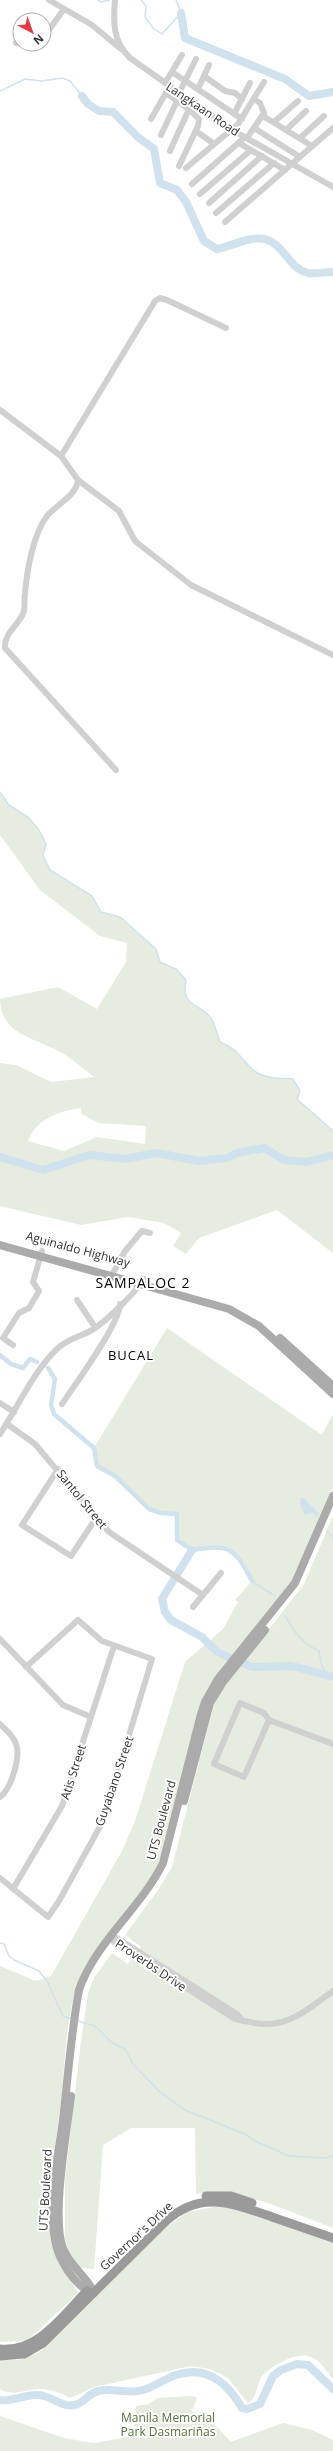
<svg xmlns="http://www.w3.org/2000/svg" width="333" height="2451" font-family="'Open Sans',sans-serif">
<rect width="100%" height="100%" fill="#fff"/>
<g fill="#e6ecdf" fill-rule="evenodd">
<path d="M0,792l9,13 20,13 10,12 7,14 -3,11 7,15 42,26 9,16 20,5 35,32 4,13 16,7 10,11c-5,29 12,21 25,38 4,6 6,16 9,24 18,7 20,16 33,28 11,9 27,8 40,9l7,12 -3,8 36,32v122l-56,-43 -78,28 -13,16 -13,-8 8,-13 -17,-10 -36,-6 -47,8 -81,-19v-143l16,2 35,17 43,-5c-10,-8 -20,-16 -30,-23 -26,-16 -64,-18 -64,-55l58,-12 39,22 29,-47 1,-19 -27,-7 -60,-46 -40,-55zM81,1108l1,6 16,9 48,3 -1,18 -48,-7 -33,14 -36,-10c9,-23 30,-29 53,-33z"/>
<path d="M167,1328l155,107 11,-21v74l-38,89 -68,85 -68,200 -11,21 -62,81c-21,40 -20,92 -25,136 -5,44 -14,89 -11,133 1,20 19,42 28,60l-48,45 -9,3 -21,1v-376l36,15 15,-5 71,-125 13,-30 50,-159 38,-33 15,-27 -3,-2 17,-19c-18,-34 -22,-37 -60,-31l-15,-10v-26l-16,-1 -12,-4 -34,-33 -18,-10 -3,-18z"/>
<path d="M333,1516v712c-44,-16 -91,-41 -137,-34l-1,-66h-64l-28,17 -9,124 -14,-1 -11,-17 -4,-11v-59l16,-140 7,-48 6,-15 18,-25 16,11 13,-17 -16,-12 33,-45 14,-23 42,-163 7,-13 83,-107z"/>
<path d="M214,2207l16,1 103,33v138c-7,-8 -14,-21 -25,-23 -14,-3 -40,11 -47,22 -5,9 -4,20 -13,25l-20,-25 -18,-9 -19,-3 -97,21 -24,11c-9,-5 -19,-9 -30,-9 -13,0 -28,8 -40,0v-29h19l21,-8 129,-127 19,-13z"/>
<path d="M191,2396l6,2 -5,13 22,13 17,18 52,-19 29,7 21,10v11h-333v-35l64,22 30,5 39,-7 3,-30 13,-2 8,-6z"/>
</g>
<path fill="#cfe2ee" d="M300,1498h4l15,15 -1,3 -7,-3 -6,2 -4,-8z"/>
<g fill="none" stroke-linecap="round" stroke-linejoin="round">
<g stroke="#cfe2ee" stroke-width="1.5">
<path d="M98,0l3,2 8,-2"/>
<path d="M141,0l5,6 -1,11 8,11 9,6 19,-21 -5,-13"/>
<path d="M0,91l25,-12 17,2 20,-3 8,3 12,15"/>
<path d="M0,792l9,13 20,13 10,12 7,14 -3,11 7,15 42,26 9,16 19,5 36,32 4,13 16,7 10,11c-5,29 12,21 25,38 4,6 6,16 9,24 18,7 20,16 33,28 11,9 27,8 40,9l7,12 -3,8 36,32"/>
<path d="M327,1531l6,7"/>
<path d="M252,1581l23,15"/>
<path d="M285,1615c7,15 18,29 34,36l3,16 8,10"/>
<path d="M0,1943l4,1 5,12 5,4 25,11 8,10 16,35 9,3"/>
<path d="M78,2021l17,5 16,16 14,7 8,15 27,28 25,18 60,24 10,7 34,15 38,2 6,-3"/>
</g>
<g stroke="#cfe2ee" stroke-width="4.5">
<path d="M0,1355l11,9 12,4 7,-9 7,3"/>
<path d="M48,1368l7,11 -4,26 3,9 40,34 3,18 18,10 34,33 12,4 16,1v26l15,10c38,-6 42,-3 60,31"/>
</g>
<g stroke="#cfe2ee" stroke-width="8">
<path d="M181,13l4,25 100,41 24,17 24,-4"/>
<path d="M82,96l6,8 11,7 14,1 26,26 15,11 6,34 17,7 9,12 18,39 13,8c16,-3 31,-13 48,-10 19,5 24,30 43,34 8,1 17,-1 25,-1"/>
<path d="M0,1157l43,13 46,-15 36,4 31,-6 43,8 28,-3 10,-5 27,-5 20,12 23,2 26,-7"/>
<path d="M192,1550l-30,49 3,13 6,8 31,17 14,14 8,4 28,12 40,-1 41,11"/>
<path d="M0,2400c14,2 24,-6 38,-5 13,0 23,13 37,10 9,-2 14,-12 23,-14 14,-4 30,4 45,-1 11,-3 21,-11 33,-15 30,-10 51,7 66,33l5,1 13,-5 13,-28 8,-6 16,-6 11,1 25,24"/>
</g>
<g stroke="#d0d0d0" stroke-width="6">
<path d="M49,0l43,25 29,24"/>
<path d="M115,0c-2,22 -2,42 15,58l104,73 99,56"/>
<path d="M44,37l20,-28"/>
<path d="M16,43l4,-1"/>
<path d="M172,72l70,47"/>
<path d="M204,76l21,15 10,2 7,6"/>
<path d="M165,83l17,-28"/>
<path d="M198,89l11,-24"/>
<path d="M166,93l24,17 9,9 -1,7 -19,40"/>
<path d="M179,93l17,-34"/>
<path d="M234,114l16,-31"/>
<path d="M263,116l49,30"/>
<path d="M151,119l16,-28"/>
<path d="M274,122l24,-21"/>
<path d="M254,128l46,29"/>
<path d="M286,130l20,-19"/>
<path d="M196,131l18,13"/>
<path d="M161,135l16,-34"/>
<path d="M247,138l17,-25 -4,-10 -6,-4"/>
<path d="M300,138l24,-22"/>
<path d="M239,143l46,27"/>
<path d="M170,151l19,-42"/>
<path d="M186,168l52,-44 26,-42"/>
<path d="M192,184l53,-47"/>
<path d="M200,194l51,-44"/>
<path d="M209,203l53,-47"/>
<path d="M216,213l58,-50"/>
<path d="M225,222l108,-94"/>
<path d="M0,410l61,46 17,24 41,31 16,30 56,44 142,70"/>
<path d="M61,456l94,-155 5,-3 7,2 59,28"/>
<path d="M78,480c-1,15 -22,25 -31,36 -14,18 -20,55 -22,77 -1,6 0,12 -1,18 -5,15 -20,21 -19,37l111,122"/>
<path d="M112,1275l13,-24 17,-20 8,2"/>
<path d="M77,1300l16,24"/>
<path d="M13,1345l-10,-7 16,-25 10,-5 10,-17 -6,-9 9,-31"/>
<path d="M0,1403l14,9"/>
<path d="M62,1404c12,-18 59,-82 58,-100"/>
<path d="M7,1424l28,20 74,88 94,63"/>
<path d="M0,1434c17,-26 35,-65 58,-86 10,-9 21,-11 32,-17 15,-8 45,-38 54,-52"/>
<path d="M58,1469l-36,56 49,31 25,-38"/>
<path d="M193,1607l28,-34"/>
<path d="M0,1639l63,66 28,12"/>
<path d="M269,1720l-25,57 -30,-13 26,-61 24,10 5,7 64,24"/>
<path d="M0,1724c6,6 14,12 16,20 5,13 -5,45 -16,53"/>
<path d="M0,1878l48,39 11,-16 44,-80 49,-162 -50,-18 -24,-21 -52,47"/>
<path d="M13,1889l49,-83 52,-160"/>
<path d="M242,2020l-5,-6 -120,-76h-6l3,4 121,77c10,2 20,5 31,5 26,1 47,-19 67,-33"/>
</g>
<g stroke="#ababab" stroke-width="8">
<path d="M0,1245l229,64 30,17 74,68"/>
<path d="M280,1338l53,48"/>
<path d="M184,1801l26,-98 13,-21 42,-52"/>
<path d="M71,2096c-4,35 -20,121 -8,152 7,19 25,29 31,45"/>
<path d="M93,2293c-19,-7 -35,-34 -38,-53 -7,-38 3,-82 8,-120 5,-44 8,-87 16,-130 15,-46 62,-82 84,-127l38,-149 4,-12 13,-23 77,-96 38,-87"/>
</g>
<g stroke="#9a9a9a" stroke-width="9">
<path d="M206,2196h25l21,7"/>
<path d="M0,2349c38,4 63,-34 87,-58"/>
<path d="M0,2356l24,-2 19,-11 123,-122c35,-31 66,-18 106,-4 20,7 41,14 61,21"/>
</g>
</g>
<g text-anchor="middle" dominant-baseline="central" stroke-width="4" stroke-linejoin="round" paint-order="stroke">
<g font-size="12" fill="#333" stroke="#fff">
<text transform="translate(203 109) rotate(34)">Langkaan Road</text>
<text transform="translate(78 1249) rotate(15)">Aguinaldo Highway</text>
<text transform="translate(82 1499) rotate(51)">Santol Street</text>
<text transform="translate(73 1772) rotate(-72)">Atis Street</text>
<text transform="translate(114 1781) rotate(-71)">Guyabano Street</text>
<text transform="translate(161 1820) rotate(-75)">UTS Boulevard</text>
<text transform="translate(151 1965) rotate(34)">Proverbs Drive</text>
<text transform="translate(45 2190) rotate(-87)">UTS Boulevard</text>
<text transform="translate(136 2236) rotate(-43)">Governor's Drive</text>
</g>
<g font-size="12" fill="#56703f" stroke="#fff">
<text x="168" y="2417">Manila Memorial<tspan x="168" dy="14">Park Dasmariñas</tspan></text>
</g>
<g font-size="13" letter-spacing="1" fill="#000" stroke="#fff">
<text x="131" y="1355">BUCAL</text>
</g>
<g font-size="14" letter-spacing="1" fill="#000" stroke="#fff">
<text x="143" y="1282">SAMPALOC 2</text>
</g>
</g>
<g transform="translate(32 32) rotate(139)"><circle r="19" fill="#ffffff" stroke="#adadad"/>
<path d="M0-3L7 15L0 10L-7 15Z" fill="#e63946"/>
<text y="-6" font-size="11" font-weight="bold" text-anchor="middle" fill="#333333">N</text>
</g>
</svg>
